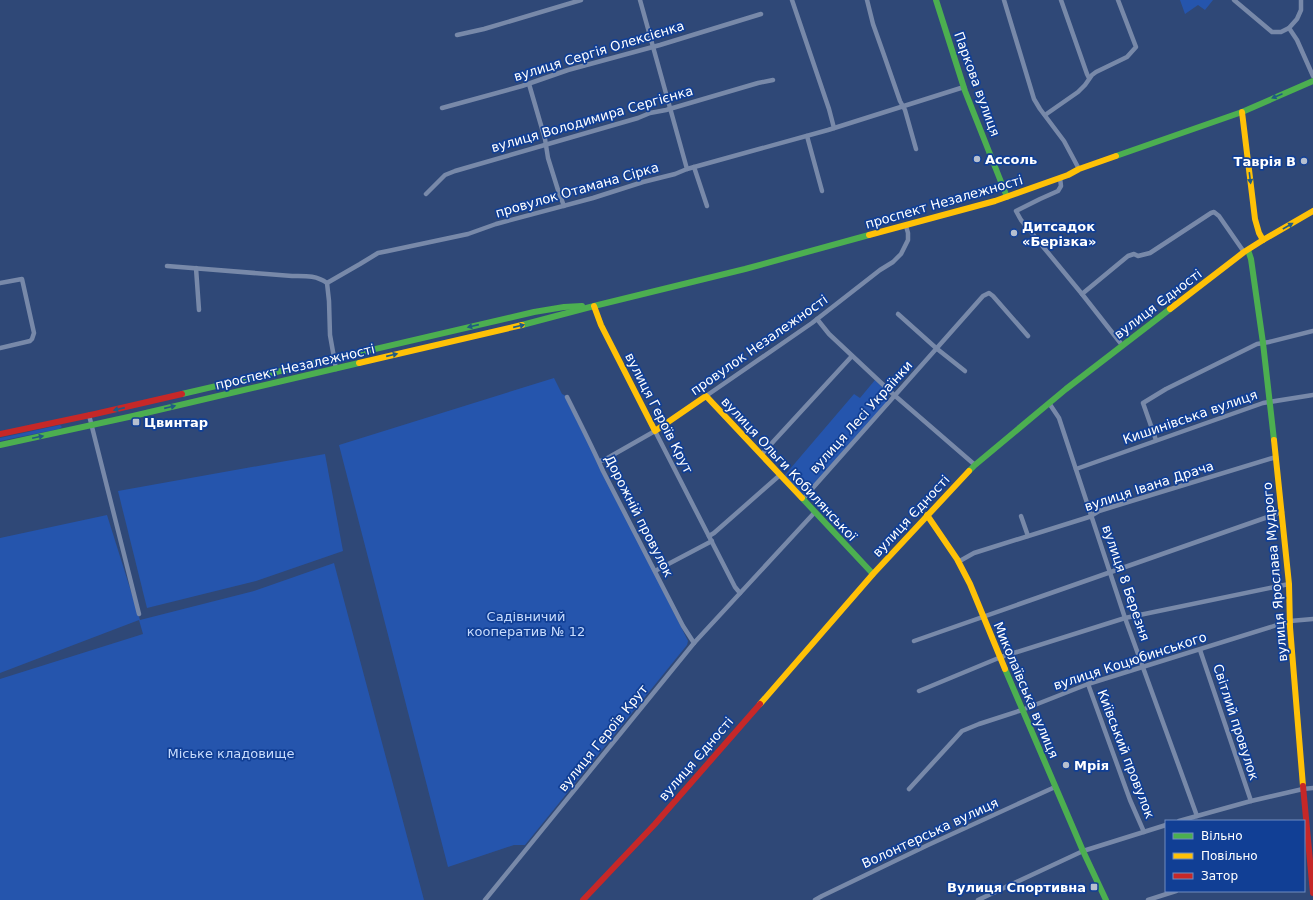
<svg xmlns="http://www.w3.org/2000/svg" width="1313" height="900" font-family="'DejaVu Sans',sans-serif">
<rect width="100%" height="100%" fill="#2f4877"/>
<g fill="#2555ad">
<path d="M1180,0h33l-8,10 -7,-5 -13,9z"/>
<path d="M554,378l8,16 4,2 122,245 -1,4 -162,200h-11l-66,22 -109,-422z"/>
<path d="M875,380c7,7 16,13 11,23l-83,93 -19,-20 70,-82 6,4z"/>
<path d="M60,425l2,2 -3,2 -59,12v-3z"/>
<path d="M325,454l18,97 -87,30 -109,27 -29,-117z"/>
<path d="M107,515l33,105 114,-29 80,-28 90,337h-424v-221l143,-45 -4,-14 -139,53v-135z"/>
</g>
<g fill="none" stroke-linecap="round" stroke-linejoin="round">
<g stroke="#7889a9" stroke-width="4.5">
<path d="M640,0l47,169"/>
<path d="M792,0l37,109 5,19"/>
<path d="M867,0l6,24 11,31 16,46 5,9 11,39"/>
<path d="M1004,0l30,99 6,10 24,32 15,28"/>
<path d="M1061,0l26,74 2,4"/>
<path d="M1234,0l38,32h9l8,-4 8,-9 4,-9v-10"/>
<path d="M1289,28l8,12 16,36"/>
<path d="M457,35l27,-6 97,-29"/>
<path d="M529,84l16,55 3,19 10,32 6,16"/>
<path d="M442,108l80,-22 46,-16 92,-25 101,-31"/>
<path d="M1045,115l33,-23 7,-7 7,-10 4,-3 31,-15 9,-10 -18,-47"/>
<path d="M807,136l15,55"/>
<path d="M694,167l13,39"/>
<path d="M1060,178l1,8 -3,5 -18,8 -24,12 5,9 61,74 40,51"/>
<path d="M426,194l19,-19 10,-4 183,-53 12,-5 16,-3 92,-27 15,-3"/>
<path d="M167,266l125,10c13,0 24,-1 35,7"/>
<path d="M196,268l3,42"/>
<path d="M0,283l22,-4 12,54 -2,6 -2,2 -30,7"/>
<path d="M327,283l33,-19 18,-11 10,-2 80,-17 28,-10 97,-26 50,-16 32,-8 12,-5 141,-39 136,-43"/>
<path d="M327,283l2,18 1,34 6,34"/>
<path d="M1082,294l46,-38 6,-2 4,2 12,-3 61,-40 3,-1 5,4 25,36"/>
<path d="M898,314l38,34 29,23"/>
<path d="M817,319l12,15 64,60 82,71"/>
<path d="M706,396l106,-73 68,-53 13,-8 8,-8 7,-14v-7l-2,-7"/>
<path d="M567,397c12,24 25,49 36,74l80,155 11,17"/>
<path d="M1049,403l10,15 66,200 72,198"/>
<path d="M89,415l50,199"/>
<path d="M1156,440l-13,-37 23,-14 91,-45 12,-2 44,-11"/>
<path d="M761,455l91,-99"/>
<path d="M600,461l4,-1 51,-29 80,156 5,6"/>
<path d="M1076,469l187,-66 50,-8"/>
<path d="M803,499l180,-203 6,-3 4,3 35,40"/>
<path d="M1021,516l7,20"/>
<path d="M709,536l5,-3 66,-58"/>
<path d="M958,562l16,-9 115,-36 10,-6 177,-54"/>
<path d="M655,571l57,-30"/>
<path d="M914,641l368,-129"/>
<path d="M1200,650l51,151"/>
<path d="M1088,684l42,116 14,32"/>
<path d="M919,691l82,-34 124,-39 164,-34"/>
<path d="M909,789l53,-58 17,-7 43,-14 66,-26 202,-63 23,-2"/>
<path d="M1179,821l72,-20 52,-12 10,-1"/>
<path d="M485,900l209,-257 121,-131"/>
<path d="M815,900l7,-4 106,-51 127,-58"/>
<path d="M978,900l105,-49 83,-26"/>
<path d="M1148,900l28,-9"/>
</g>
<g stroke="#4caf50" stroke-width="6">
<path d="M936,0l29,91 42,106"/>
<path d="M1116,156l126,-44 71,-31"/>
<path d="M1248,250l3,9 12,84 11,97"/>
<path d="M522,325l72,-19 151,-37 124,-34"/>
<path d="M182,394l352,-82 30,-5 18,-1"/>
<path d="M0,445l133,-29 226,-53"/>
<path d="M969,471l6,-6 91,-76 104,-80"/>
<path d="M802,498l71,76"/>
<path d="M1005,669l78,182 23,49"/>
</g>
<g stroke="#ffc107" stroke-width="6">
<path d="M1242,112l13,107 4,14 4,7 50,-29"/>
<path d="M869,235l126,-34 73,-26 11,-6 37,-13"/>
<path d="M594,306l7,19 54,106 51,-35 96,102"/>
<path d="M1170,309l74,-57 19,-12"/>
<path d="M359,363l163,-38"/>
<path d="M1274,440l15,144 1,43 13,159"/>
<path d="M927,515l30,44 13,25 35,85"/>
<path d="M760,704l113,-130 96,-103"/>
</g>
<g stroke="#c62828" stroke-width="6">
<path d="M0,434l95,-20 87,-20"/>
<path d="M1303,786l10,107"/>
<path d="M583,900l72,-76 105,-120"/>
</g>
</g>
<defs><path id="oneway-solid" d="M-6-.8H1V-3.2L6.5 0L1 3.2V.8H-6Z"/></defs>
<g fill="#205b84">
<use href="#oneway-solid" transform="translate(1277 96) rotate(157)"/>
<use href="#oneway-solid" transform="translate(1250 178) rotate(83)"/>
<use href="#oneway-solid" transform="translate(1288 226) rotate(-30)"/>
<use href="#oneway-solid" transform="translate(473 326) rotate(167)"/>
<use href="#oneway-solid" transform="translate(519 326) rotate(-13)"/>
<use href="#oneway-solid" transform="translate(392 355) rotate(-13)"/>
<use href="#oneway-solid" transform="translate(170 407) rotate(-13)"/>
<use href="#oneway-solid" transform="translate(119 409) rotate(167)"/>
<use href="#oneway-solid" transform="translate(38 437) rotate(-12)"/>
</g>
<g fill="#b6bfcf" stroke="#113f95" stroke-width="1.5">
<circle cx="977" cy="159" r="4"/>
<circle cx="1304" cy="161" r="4"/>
<circle cx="1014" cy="233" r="4"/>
<rect x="132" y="418" width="8" height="8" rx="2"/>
<circle cx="1066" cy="765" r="4"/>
<rect x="1090" y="883" width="8" height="8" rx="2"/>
</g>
<g text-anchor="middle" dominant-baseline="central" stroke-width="3.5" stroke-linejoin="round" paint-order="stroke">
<g font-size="13" fill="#fff" stroke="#113f95">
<text transform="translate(599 51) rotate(-17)">вулиця Сергія Олексієнка</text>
<text transform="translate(977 84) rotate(70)">Паркова вулиця</text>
<text transform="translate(592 119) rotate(-16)">вулиця Володимира Сергієнка</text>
<text transform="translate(577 190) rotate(-16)">провулок Отамана Сірка</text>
<text transform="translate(944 202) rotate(-16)">проспект Незалежності</text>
<text transform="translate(1158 304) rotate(-37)">вулиця Єдності</text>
<text transform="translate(759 345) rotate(-35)">провулок Незалежності</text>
<text transform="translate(295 367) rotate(-13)">проспект Незалежності</text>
<text transform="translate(659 413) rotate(63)">вулиця Героїв Крут</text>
<text transform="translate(861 417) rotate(-48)">вулиця Лесі Українки</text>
<text transform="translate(1190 417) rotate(-19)">Кишинівська вулиця</text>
<text transform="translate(789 469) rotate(47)">вулиця Ольги Кобилянської</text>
<text transform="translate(1149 486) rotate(-18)">вулиця Івана Драча</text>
<text transform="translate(639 516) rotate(63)">Дорожній провулок</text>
<text transform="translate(911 516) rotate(-47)">вулиця Єдності</text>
<text transform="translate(1275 572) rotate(-95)">вулиця Ярослава Мудрого</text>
<text transform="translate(1126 583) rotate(71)">вулиця 8 Березня</text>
<text transform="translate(1130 661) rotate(-18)">вулиця Коцюбинського</text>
<text transform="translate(1026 690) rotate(67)">Миколаївська вулиця</text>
<text transform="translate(1236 722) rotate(72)">Світлий провулок</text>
<text transform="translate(603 738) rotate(-51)">вулиця Героїв Крут</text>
<text transform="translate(1126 754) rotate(69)">Київський провулок</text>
<text transform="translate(696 759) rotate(-49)">вулиця Єдності</text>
<text transform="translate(930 833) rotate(-25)">Волонтерська вулиця</text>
</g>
<g font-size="13" font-weight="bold" fill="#fff" stroke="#113f95" text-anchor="start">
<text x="985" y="159">Ассоль</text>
<text x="1296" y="161" text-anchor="end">Таврія В</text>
<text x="1022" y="226">Дитсадок<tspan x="1022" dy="15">«Берізка»</tspan></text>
<text x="144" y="422">Цвинтар</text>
<text x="1074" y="765">Мрія</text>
<text x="1086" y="887" text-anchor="end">Вулиця Спортивна</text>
</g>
<g font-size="13" fill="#c8dcfd" stroke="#113f95">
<text x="526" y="616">Садівничий<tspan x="526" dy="15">кооператив № 12</tspan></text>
<text x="231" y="753">Міське кладовище</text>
</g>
</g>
<rect x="1165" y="820" width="140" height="72" fill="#113f95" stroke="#708cbf"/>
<rect x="1173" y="833" width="20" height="6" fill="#4caf50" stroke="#708cbf"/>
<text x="1201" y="840" font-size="12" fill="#ffffff">Вільно</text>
<rect x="1173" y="853" width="20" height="6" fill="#ffc107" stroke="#708cbf"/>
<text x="1201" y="860" font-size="12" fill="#ffffff">Повільно</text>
<rect x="1173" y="873" width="20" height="6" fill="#c62828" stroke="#708cbf"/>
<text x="1201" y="880" font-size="12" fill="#ffffff">Затор</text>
</svg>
